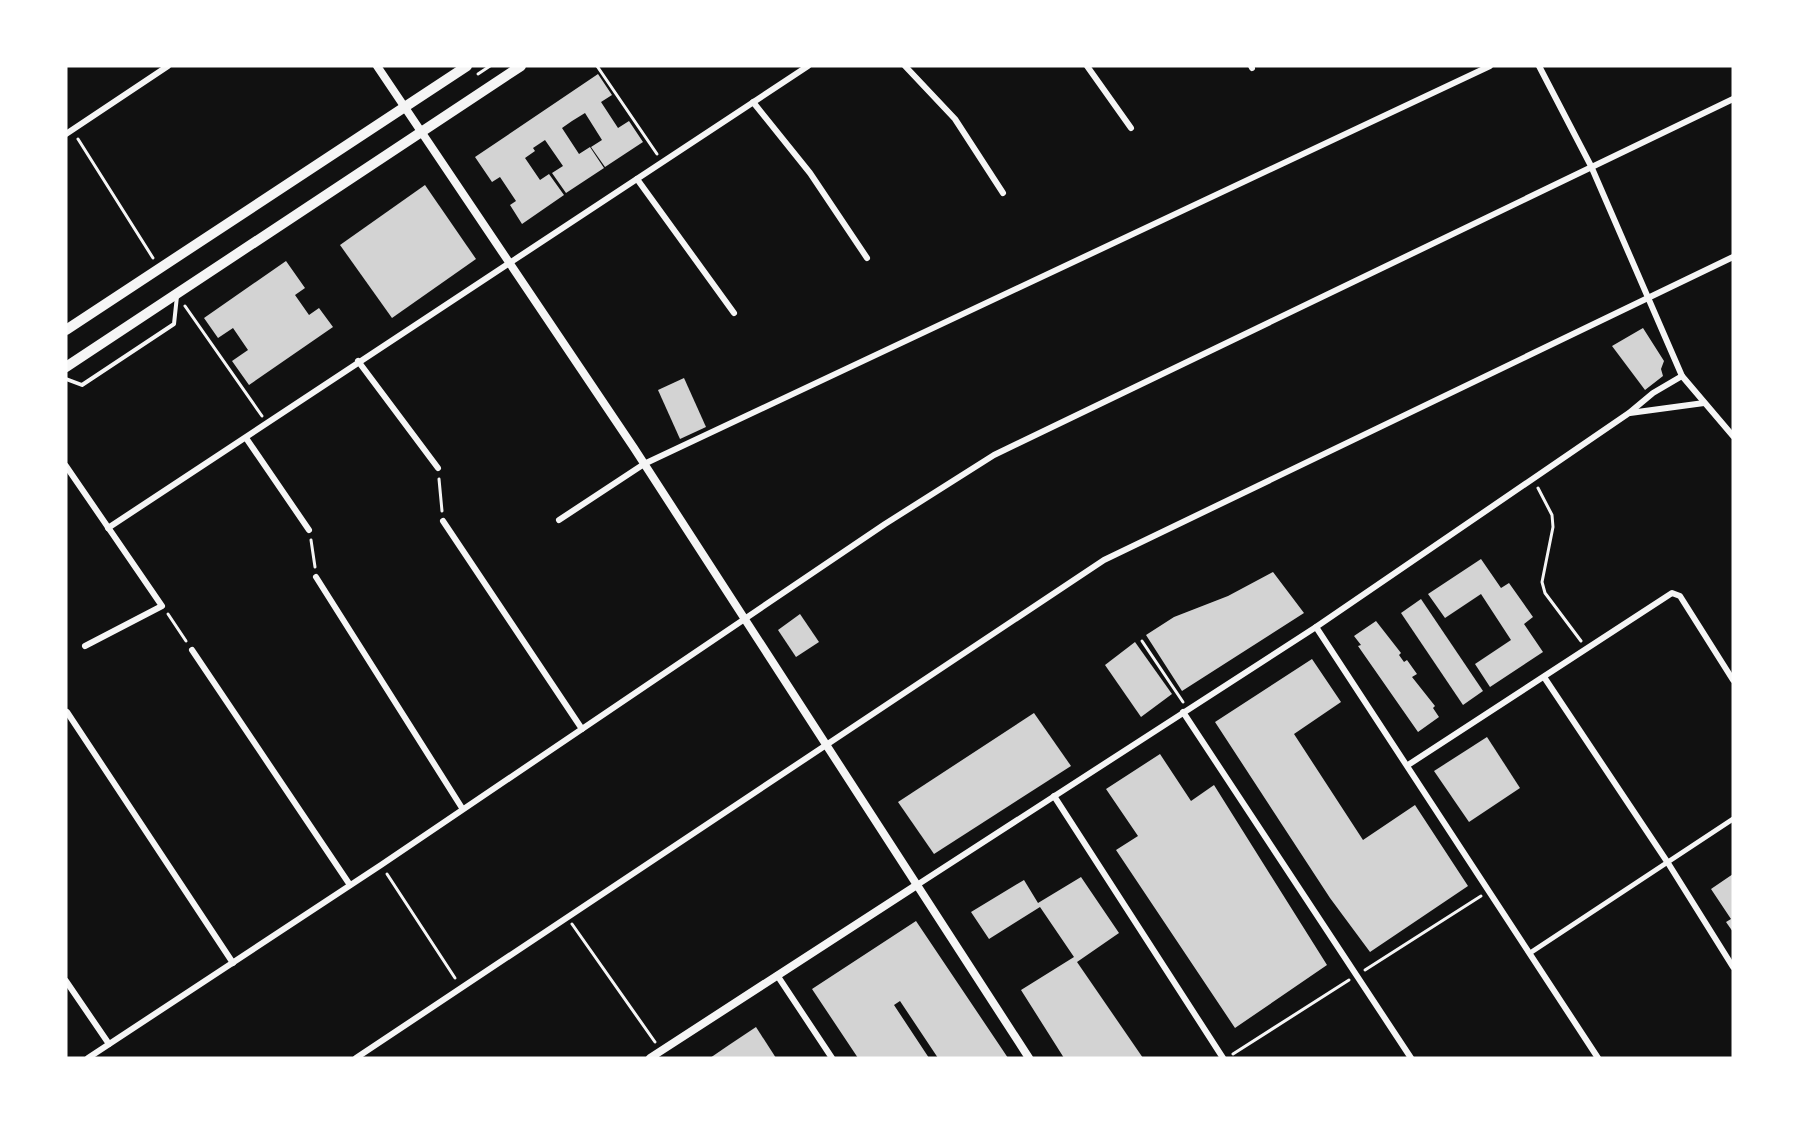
<svg xmlns="http://www.w3.org/2000/svg" width="1799" height="1124" font-family="Inter,sans-serif">
<rect width="100%" height="100%" fill="#111"/>
<g fill="#d3d3d3">
<path d="M598,74l14,21 -11,7 17,26 11,-7 14,21 -38,25 -14,-20 11,-7 -17,-27 -13,8 -10,7 17,26 11,-7 14,21 -38,25 -14,-20 11,-7 -18,-26 -12,8 2,3 -10,7 15,22 9,-6 15,21 -42,29 -12,-19 6,-4 -16,-24 -8,5 -17,-25z"/>
<path d="M425,185l51,74 -84,59 -52,-73z"/>
<path d="M286,261l19,27 -10,7 14,20 10,-7 14,19 -84,58 -17,-24 16,-11 -15,-22 -15,10 -14,-20z"/>
<path d="M1643,328l21,33 -3,8 2,7 -18,14 -33,-44z"/>
<path d="M684,378l22,49 -26,12 -22,-49z"/>
<path d="M1481,559l20,29 8,-5 24,34 -9,7 19,28 -53,35 -15,-23 36,-24 -30,-46 -36,24 -17,-24z"/>
<path d="M1273,572l31,41 -122,78 -36,-56 28,-18 54,-21z"/>
<path d="M1421,599l62,92 -20,14 -62,-92z"/>
<path d="M800,614l19,28 -23,15 -18,-27z"/>
<path d="M1376,621l25,32 -2,2 5,7 3,-2 10,14 -5,3 23,29 -2,2 6,9 -21,15 -60,-86 3,-1 -7,-9z"/>
<path d="M1135,642l37,52 -31,23 -36,-52z"/>
<path d="M1312,659l29,43 -47,32 69,106 52,-35 53,81 -98,66 -40,-54 -115,-176z"/>
<path d="M1034,713l37,53 -137,88 -36,-52z"/>
<path d="M1487,737l33,51 -51,34 -35,-51z"/>
<path d="M1160,754l31,47 23,-16 113,180 -92,63 -119,-178 22,-14 -32,-47z"/>
<path d="M1733,874v58l-7,-10 5,-3 -20,-30z"/>
<path d="M1081,877l38,56 -42,29 66,96h-79l-43,-68 53,-33 -34,-50 -51,32 -18,-27 53,-32 14,23z"/>
<path d="M916,921l86,128 6,9h-70l-38,-57 -6,4 35,53h-71l-46,-69z"/>
<path d="M756,1027l20,31h-66l19,-13z"/>
</g>
<g fill="none" stroke-linecap="round" stroke-linejoin="round">
<g stroke="#f5f5f5" stroke-width="3">
<path d="M597,66l60,88"/>
<path d="M478,74l12,-8"/>
<path d="M78,139l75,119"/>
<path d="M185,306l77,110"/>
<path d="M439,479l3,32"/>
<path d="M1538,488l14,27 1,12 -11,55 3,11 36,48"/>
<path d="M311,540l4,27"/>
<path d="M168,614l18,27"/>
<path d="M1142,641l41,61"/>
<path d="M387,874l68,104"/>
<path d="M572,924l83,118"/>
<path d="M1365,970l116,-74"/>
<path d="M1233,1054l116,-74"/>
</g>
<path stroke="#f5f5f5" stroke-width="4" d="M66,379l16,6 92,-61 3,-28"/>
<path stroke="#f5f5f5" stroke-width="5" d="M1530,953l203,-134"/>
<g stroke="#f5f5f5" stroke-width="6">
<path d="M905,66l50,53 48,74"/>
<path d="M1087,66l44,62"/>
<path d="M1251,66l1,2"/>
<path d="M1539,66l52,100 91,210 51,60"/>
<path d="M753,102l57,71 57,85"/>
<path d="M66,134l102,-68"/>
<path d="M637,179l97,134"/>
<path d="M358,361l80,107"/>
<path d="M1630,413l74,-10"/>
<path d="M246,438l63,92"/>
<path d="M66,466l96,140 -77,40"/>
<path d="M559,520l85,-56 846,-398"/>
<path d="M443,521l139,208"/>
<path d="M108,528l700,-462"/>
<path d="M316,577l146,231"/>
<path d="M1316,627l282,431"/>
<path d="M192,650l158,235"/>
<path d="M1544,677l124,186 65,104"/>
<path d="M67,712l166,251"/>
<path d="M1183,712l228,346"/>
<path d="M1408,765l264,-172 8,3 53,84"/>
<path d="M1054,796l169,262"/>
<path d="M917,885l399,-258 313,-214 24,-20 29,-17"/>
<path d="M777,975l55,83"/>
<path d="M66,981l43,63"/>
<path d="M88,1058l293,-193 504,-341 109,-69 739,-356"/>
<path d="M356,1058l748,-498 629,-303"/>
</g>
<g stroke="#f5f5f5" stroke-width="8">
<path d="M377,66l257,382 395,610"/>
<path d="M650,1058l267,-173"/>
</g>
<g stroke="#f5f5f5" stroke-width="10">
<path d="M66,330l401,-264"/>
<path d="M66,367l455,-301"/>
</g>
</g>
<rect width="1799" height="1124" fill="none" stroke="#ffffff" stroke-width="135"/>
</svg>
